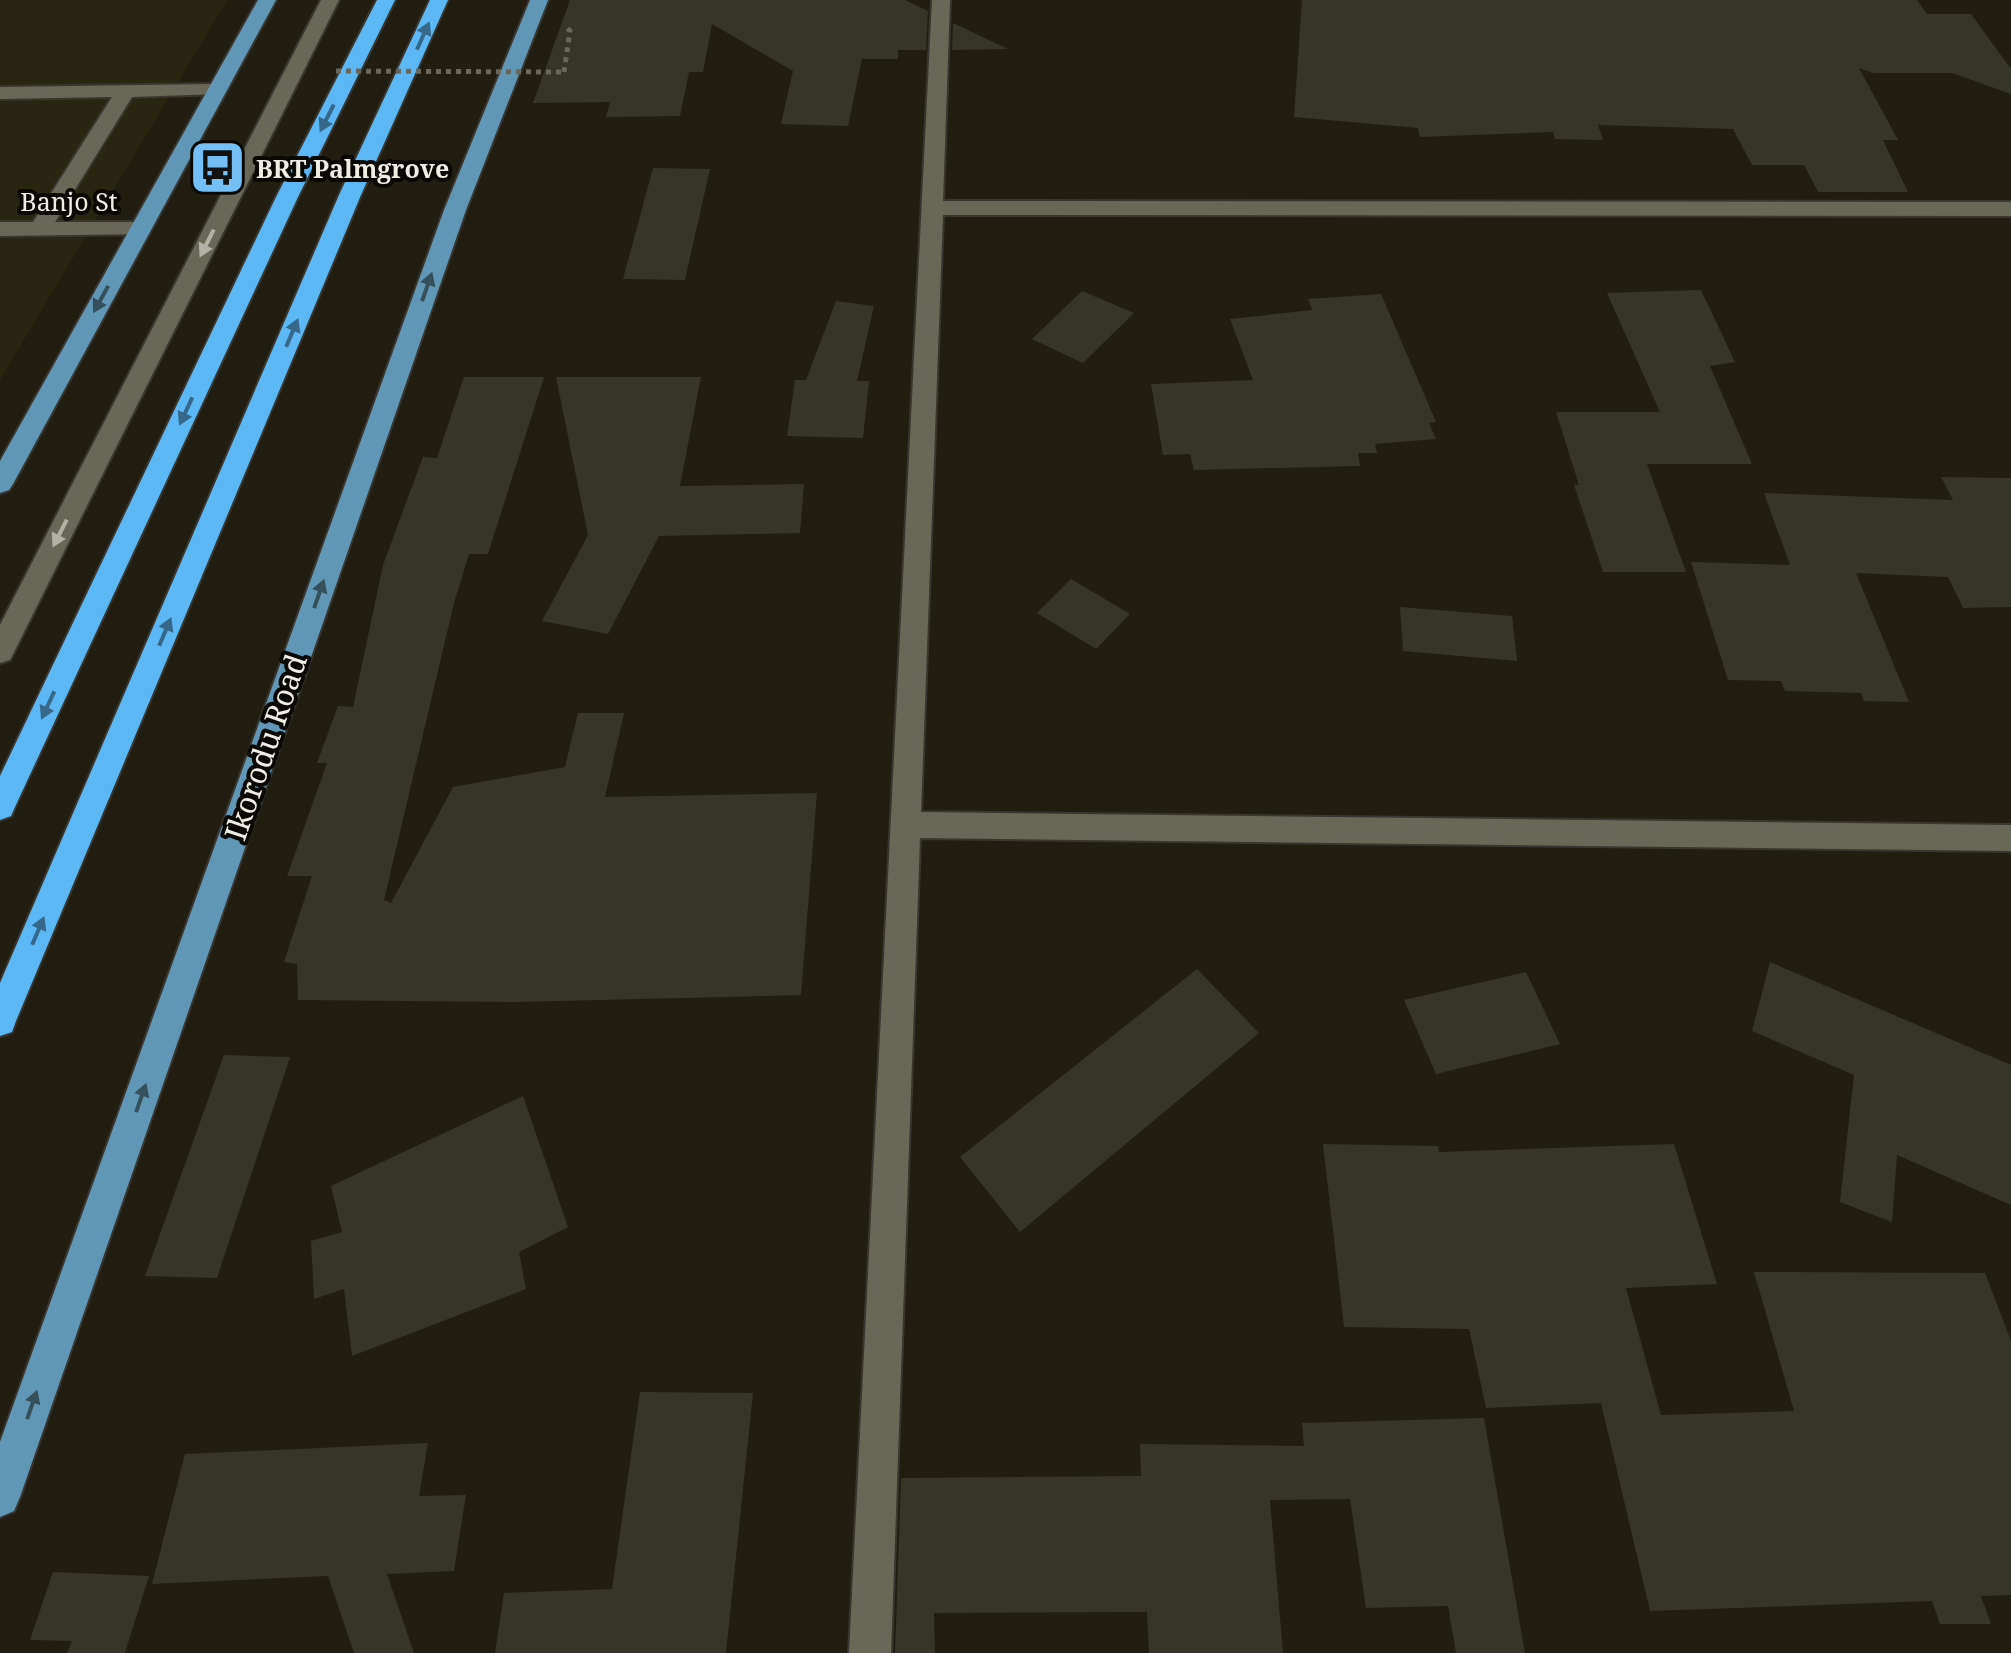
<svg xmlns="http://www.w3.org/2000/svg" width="2011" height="1653" font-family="'Noto Serif',serif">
<rect width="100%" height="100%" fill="#211e11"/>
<path fill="#282510" d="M0,0h227l-227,380z"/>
<g fill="#373527">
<path d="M570,0h335l23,11 -2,39h-28v9h-36l-14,67 -67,-2 12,-53 -81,-47 -9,48h-14l-9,44 -74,1 4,-15 -77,1z"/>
<path d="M1302,0h615l10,14h44l40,55v25l-59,-21h-79l-14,-5 39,72h-15l25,52h-90l-14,-27h-52l-19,-36 -135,-4 5,15 -48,-1 -2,-7 -133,5 -2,-9 -124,-11z"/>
<path d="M953,23l55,26 -56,1z"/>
<path d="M653,168l57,1 -25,111 -62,-1z"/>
<path d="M1701,290l34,72 -25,4 42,98h-105l39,108h-83l-29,-87h5l-23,-73h104l-53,-119z"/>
<path d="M1082,291l52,22 -51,50 -51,-24z"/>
<path d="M1381,294l55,128 -7,1 7,16 -61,5 2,9h-19l2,13 -166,4 -4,-16 -27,1 -12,-71 102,-4 -23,-61 82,-9 -4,-11z"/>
<path d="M836,301l38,5 -17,75h12l-6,57 -76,-2 8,-56h11z"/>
<path d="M464,377h80l-56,177h-19l-15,49 -70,297 7,3 62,-116 112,-20 13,-54h46l-19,84 212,-4 -16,202 -283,7 -220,-2 -1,-36 -13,-2 28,-86h-25l40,-113h-10l21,-57 15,1 30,-142 40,-108 14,1z"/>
<path d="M556,377h145l-21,109 124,-2 -4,49 -141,3 -51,98 -66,-13 46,-86z"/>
<path d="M1941,477l70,1v129l-48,1 -15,-31 -92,-4 53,129 -45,-1 -3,-8 -76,-2 -4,-10 -53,-1 -37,-118 99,3 -26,-72 189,7z"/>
<path d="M1071,579l59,35 -34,35 -59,-36z"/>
<path d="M1400,607l112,9 5,45 -114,-10z"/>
<path d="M1770,962l241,103v140l-114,-50 -5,67 -52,-20 14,-127 -102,-44z"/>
<path d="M1197,969l62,64 -239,199 -60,-75z"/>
<path d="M1526,972l34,72 -124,30 -32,-74z"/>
<path d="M224,1055l66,2 -73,221 -72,-2z"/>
<path d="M523,1096l45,131 -49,25 7,37 -174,67 -8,-67 -30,10 -3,-58 31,-9 -11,-46z"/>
<path d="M1323,1144l115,2 1,6 235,-8 43,140 -91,4 35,127 133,-4 -40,-139 231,1 26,68v254l-30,1 10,28h-51l-8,-23 -282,10 -49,-208 -115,5 -17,-79 -125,-2z"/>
<path d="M640,1392l113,1 -27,260h-231l9,-60 108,-4z"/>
<path d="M1484,1418l41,235h-69l-8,-47 -82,2 -16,-109 -80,1 13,153h-134l-2,-41 -213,1 1,40h-40l6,-175 240,-2 -1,-32 164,2 -2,-23z"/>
<path d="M428,1443l-9,53 47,-1 -12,76 -67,3 27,79h-60l-26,-77 -176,8 33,-130z"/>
<path d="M53,1572l96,4 -24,77h-58l5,-12 -42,-1z"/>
</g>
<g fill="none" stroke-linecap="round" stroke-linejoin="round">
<defs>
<g id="minor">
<path d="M321,0h18l-325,652 -4,8 -10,3v-38z"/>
<path d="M932,0h18l-7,201 1068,1v14l-1068,-1 -22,597 1090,13v26l-1091,-13 -29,815h-42z"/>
<path d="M214,84l10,6 -3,4 -89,3 -77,125h84l8,2 3,5 -3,5 -147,2v-14h33l79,-125 -112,2v-12z"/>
</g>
<g id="major">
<path d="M258,0h18l-263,484 -4,6 -9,3v-32z"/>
<path d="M530,0h18l-82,210 -446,1287 -6,14 -14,6v-75l444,-1232z"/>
</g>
<g id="highway">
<path d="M377,0h18l-97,197 -283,610 -4,9 -11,4v-44l276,-579z"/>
<path d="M430,0h18l-87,195 -345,826 -4,11 -12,4v-53l339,-788z"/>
</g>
</defs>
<use href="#minor" stroke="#38362f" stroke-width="4"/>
<use href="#major" stroke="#38362f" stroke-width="4"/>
<use href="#highway" stroke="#38362f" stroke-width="4"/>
<path stroke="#69675b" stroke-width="5" stroke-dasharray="5 5" stroke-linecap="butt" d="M564,72l6,-41 -5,-5"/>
<use href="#minor" fill="#696757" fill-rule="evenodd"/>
<use href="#major" fill="#6197b6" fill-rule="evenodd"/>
<use href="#highway" fill="#5cb7f5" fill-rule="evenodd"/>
<path stroke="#69675b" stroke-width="5" stroke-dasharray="5 5" stroke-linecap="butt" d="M336,71l228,1"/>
</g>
<defs><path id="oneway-solid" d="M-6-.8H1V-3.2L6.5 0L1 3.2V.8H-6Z" transform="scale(2.5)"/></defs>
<g fill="#376889">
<use href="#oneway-solid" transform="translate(423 36) rotate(-66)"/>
<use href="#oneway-solid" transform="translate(327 118) rotate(117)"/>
<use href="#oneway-solid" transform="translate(292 333) rotate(-67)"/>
<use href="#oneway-solid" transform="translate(186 411) rotate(115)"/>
<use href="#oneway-solid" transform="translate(165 632) rotate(-67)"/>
<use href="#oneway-solid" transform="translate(48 705) rotate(115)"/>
<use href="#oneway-solid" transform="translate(38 931) rotate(-67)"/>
</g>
<g fill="#b3b1a5">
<use href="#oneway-solid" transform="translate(207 243) rotate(117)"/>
<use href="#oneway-solid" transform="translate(60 533) rotate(117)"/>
</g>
<g fill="#35505d">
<use href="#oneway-solid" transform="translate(427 287) rotate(-71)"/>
<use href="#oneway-solid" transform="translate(101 299) rotate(119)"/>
<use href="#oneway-solid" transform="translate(319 594) rotate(-71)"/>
<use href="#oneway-solid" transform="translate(141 1098) rotate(-71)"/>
<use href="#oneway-solid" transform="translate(32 1405) rotate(-71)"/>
</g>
<defs>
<symbol id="bus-square" viewBox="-11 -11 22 22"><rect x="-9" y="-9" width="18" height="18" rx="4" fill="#74c0f6" stroke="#090804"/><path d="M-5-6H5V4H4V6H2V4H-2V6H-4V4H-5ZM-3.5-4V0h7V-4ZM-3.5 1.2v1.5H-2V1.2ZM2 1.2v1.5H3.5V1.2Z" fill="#111"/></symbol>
</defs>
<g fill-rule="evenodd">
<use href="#bus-square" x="186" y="136" width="63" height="63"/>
</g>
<g text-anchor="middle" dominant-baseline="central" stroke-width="8" stroke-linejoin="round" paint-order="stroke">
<g font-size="25" font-weight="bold" fill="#efeee5" stroke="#090804" text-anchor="start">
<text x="256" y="168">BRT Palmgrove</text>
</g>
<g font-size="25" fill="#efeee5" stroke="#090804">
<text x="69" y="201">Banjo St</text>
</g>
<g font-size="30" fill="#efeee5" stroke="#090804">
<text transform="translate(265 747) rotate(-71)">Ikorodu Road</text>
</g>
</g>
</svg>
